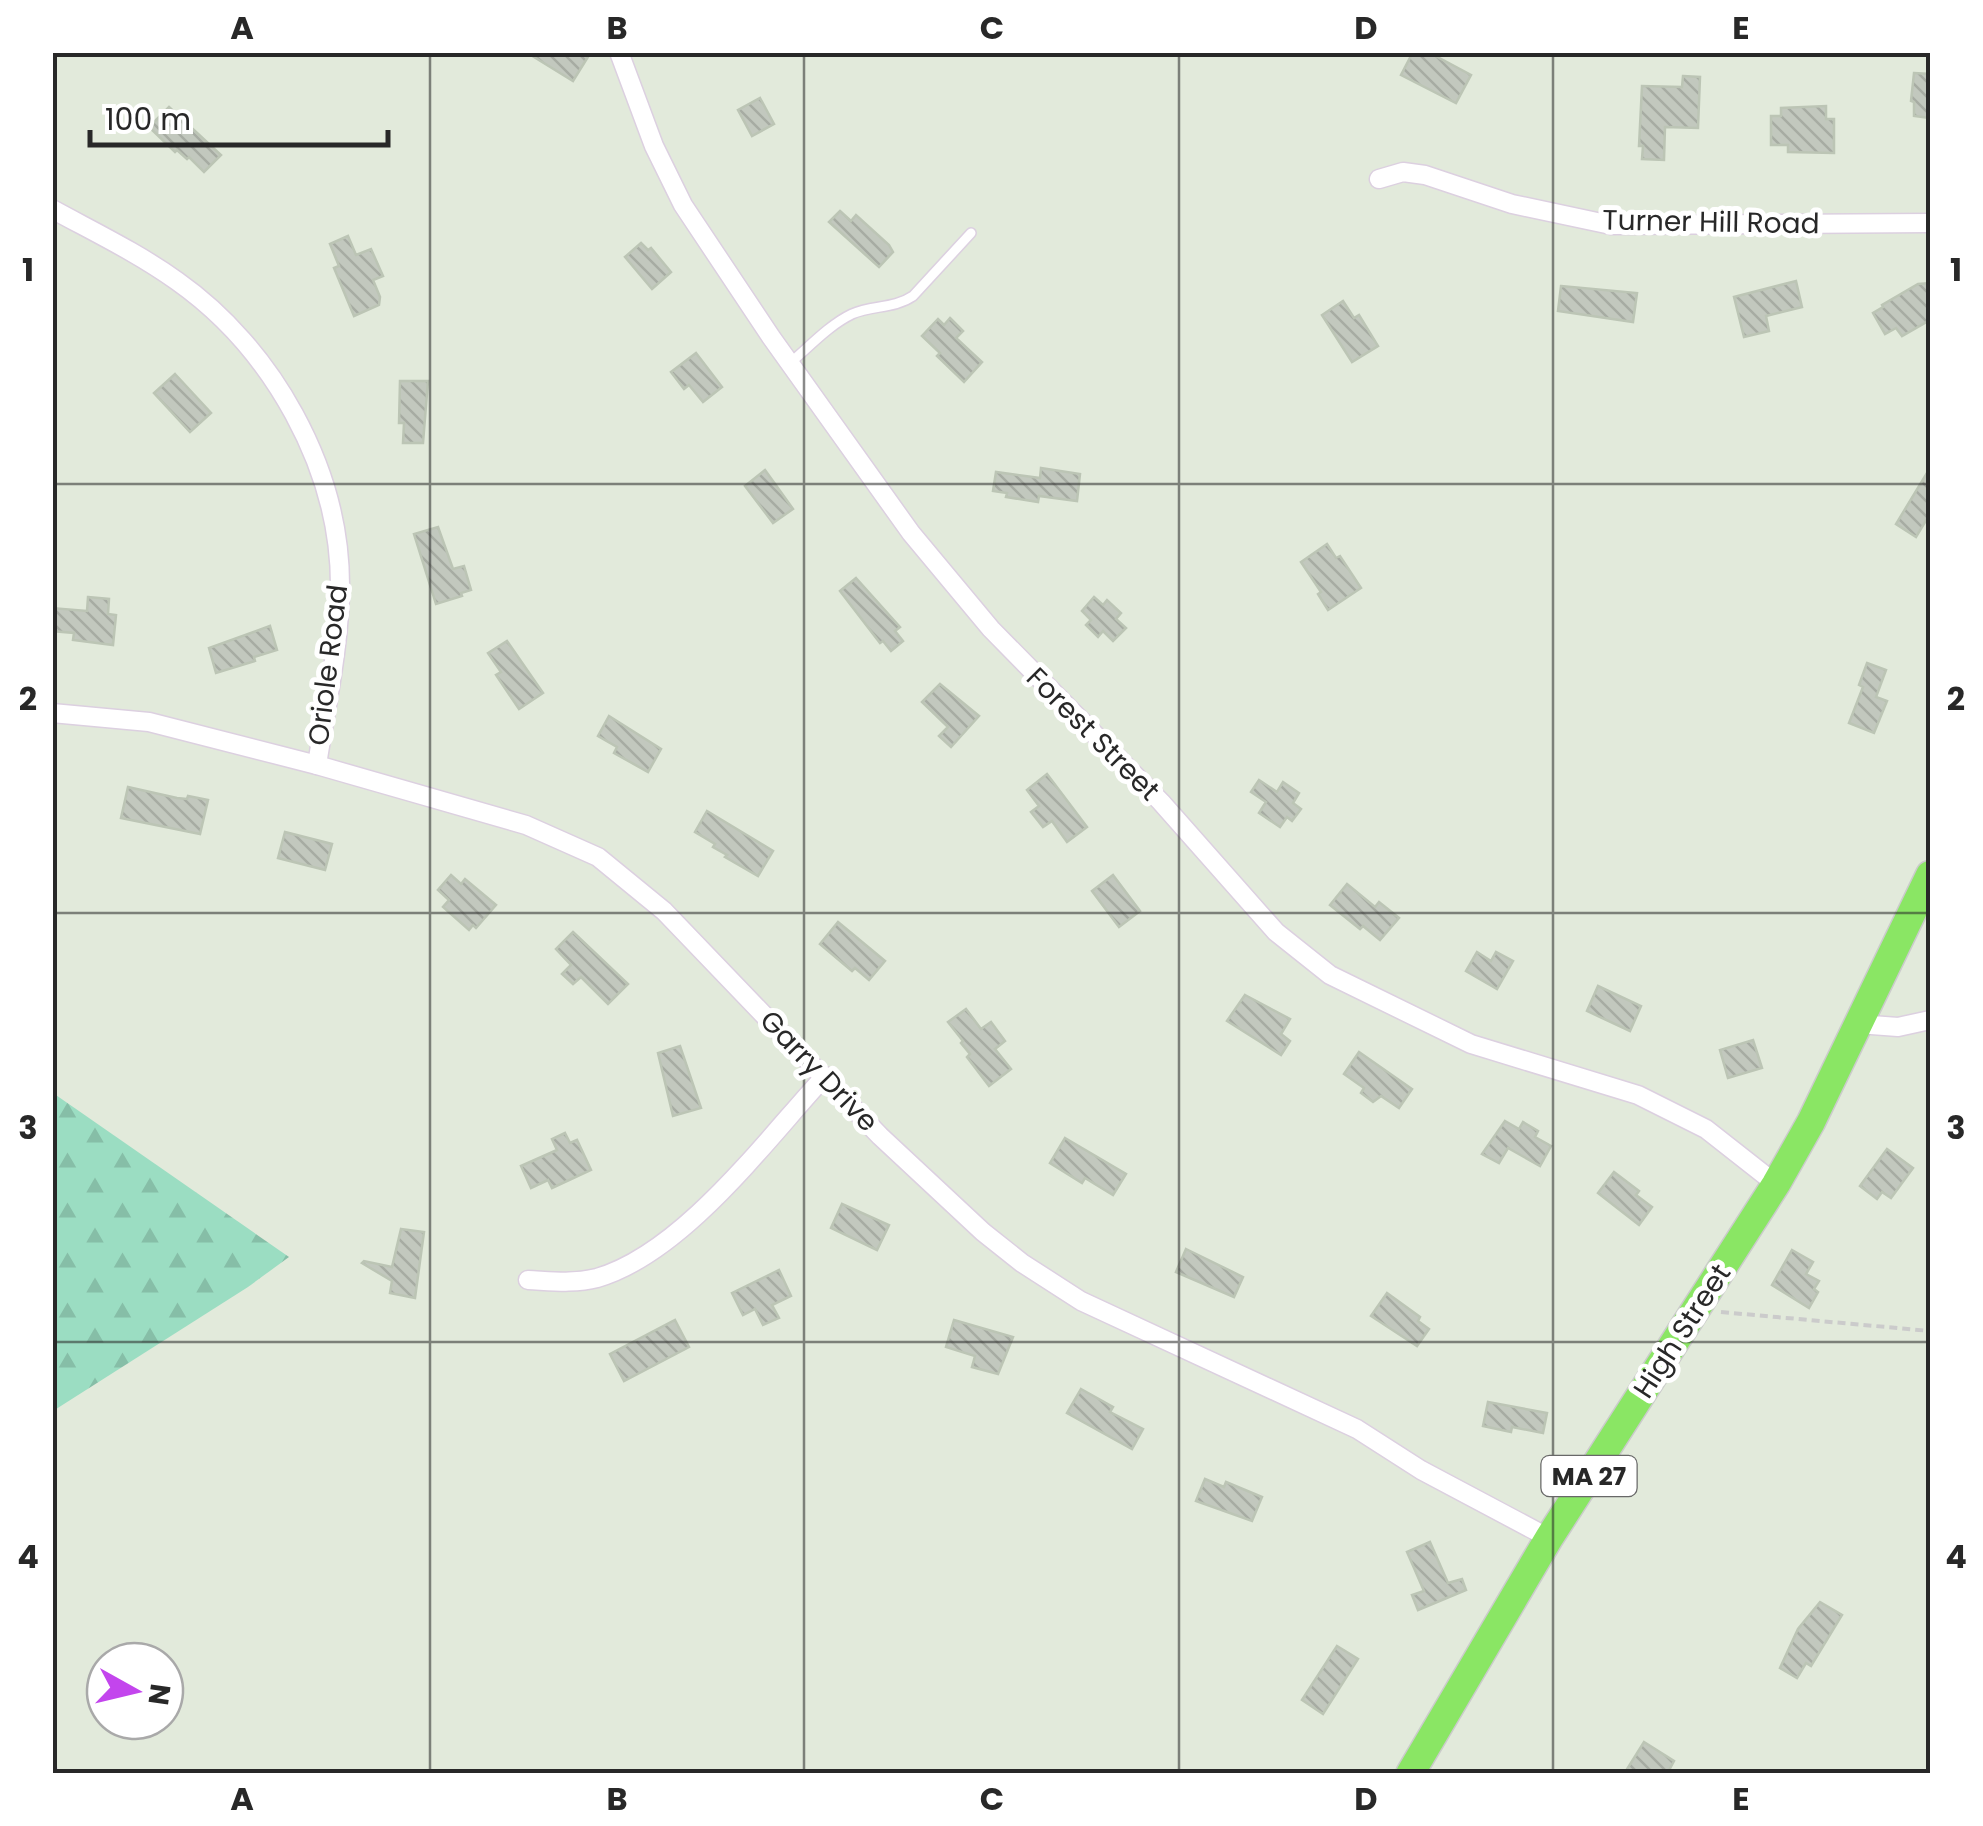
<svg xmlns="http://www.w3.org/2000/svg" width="1983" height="1826" font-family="Poppins,sans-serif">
<defs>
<pattern id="forest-firs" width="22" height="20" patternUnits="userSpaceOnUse" patternTransform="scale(2.5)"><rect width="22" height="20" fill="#9bddc2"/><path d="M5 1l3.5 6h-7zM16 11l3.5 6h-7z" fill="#86bea7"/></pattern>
<pattern id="building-back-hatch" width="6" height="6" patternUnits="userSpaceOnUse" patternTransform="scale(2.5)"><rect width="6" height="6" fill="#c2c8be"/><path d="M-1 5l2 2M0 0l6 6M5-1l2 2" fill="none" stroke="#a7aca3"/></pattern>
</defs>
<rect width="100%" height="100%" fill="#e2eadb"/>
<path fill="url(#forest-firs)" d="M53,1093l236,164 -41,30 -195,124z"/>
<g fill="url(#building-back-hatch)" stroke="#bcc5b5" stroke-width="2.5">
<path d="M526,52h65l-18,29z"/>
<path d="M1413,52h15l43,23 -15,28 -55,-28z"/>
<path d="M1914,73l16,1v44l-16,-2v-14l-3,-1z"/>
<path d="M1683,76l17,1 -2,51 -33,-1 -1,33 -22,-1 1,-13h-4l3,-60 40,1z"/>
<path d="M760,98l14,26 -22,12 -14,-26z"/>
<path d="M1826,106v13h8v34l-46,-1v-7h-17v-29h10v-8z"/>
<path d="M169,107l52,48 -17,17 -15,-15 -2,2 -10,-9 -2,2 -26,-25z"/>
<path d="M840,211l11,10 5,-6 33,30 4,7 -14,15 -50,-45z"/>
<path d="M348,236l8,19 15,-6 12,27 -10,4 7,17 -1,8 -25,11 -20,-48 5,-2 -9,-22z"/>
<path d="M641,243l7,7 3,-2 20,24 -19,17 -27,-32z"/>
<path d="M1796,281l6,26 -36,9 3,15 -25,6 -10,-40z"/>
<path d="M1930,283v37l-28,16 -6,-8 -11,6 -12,-21 10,-6 -1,-2 36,-21z"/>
<path d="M1561,286l76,7 -4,29 -75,-11z"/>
<path d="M1343,301l11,17 5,-3 19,31 -26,16 -30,-47z"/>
<path d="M950,318l13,13 -7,7 26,24 -18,20 -27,-26 3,-3 -18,-17 16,-17 6,6z"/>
<path d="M696,353l26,34 -19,15 -14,-17 -5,4 -13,-17z"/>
<path d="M175,374l36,39 -21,19 -36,-39z"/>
<path d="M400,381h28l-5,62h-20l1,-20h-5z"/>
<path d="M1041,468l39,6 -3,27 -38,-5 -1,6 -32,-5 1,-4 -14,-2 3,-19 44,6z"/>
<path d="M1930,468v46l-14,23 -20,-13z"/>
<path d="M765,470l28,39 -20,14 -28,-37z"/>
<path d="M438,527l15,42 11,-3 7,24 -10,3 1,3 -26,8 -22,-70z"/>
<path d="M1327,544l9,14 4,-2 21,32 -33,22 -10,-16 3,-2 -20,-30z"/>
<path d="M856,578l44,49 -5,4 8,10 -12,10 -8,-10 -3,2 -40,-52z"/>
<path d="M88,597l21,2 -1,15 8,1 -3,30 -40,-5 1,-7 -22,-2v-23l35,3z"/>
<path d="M1094,597l9,8 4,-5 14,13 -5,6 10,9 -13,13 -10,-10 -5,6 -12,-12 5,-5 -9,-9z"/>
<path d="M270,626l7,24 -23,7 1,4 -39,12 -7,-25z"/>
<path d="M507,641l36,52 -24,16 -23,-34 5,-3 -13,-19z"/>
<path d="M1867,663l19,7 -10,27 11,4 -13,32 -25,-10 14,-36 -4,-2z"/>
<path d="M940,684l39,32 -28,31 -12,-11 9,-9 -26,-25z"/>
<path d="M609,716l52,33 -13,23 -34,-19 3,-6 -19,-11z"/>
<path d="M1047,774l40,53 -20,15 -15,-21 -9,6 -12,-15 8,-6 -12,-16z"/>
<path d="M1259,780l18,12 6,-10 16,11 -6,10 8,6 -9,12 -5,-4 -7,10 -21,-14 7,-11 -15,-10z"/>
<path d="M128,787l49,11 10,1 1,-3 20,4 -8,34 -79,-16z"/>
<path d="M707,811l66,40 -15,25 -33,-19 2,-2 -14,-8 2,-3 -20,-12z"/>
<path d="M285,832l47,12 -7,26 -47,-12z"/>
<path d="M451,875l10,9 4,-5 31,26 -20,23 -3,-3 -4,5 -26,-23 6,-7 -11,-10z"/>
<path d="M1113,875l27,36 -21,16 -27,-36z"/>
<path d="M1347,884l28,23 4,-5 20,16 -19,22 -17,-14 -3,3 -30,-24z"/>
<path d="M838,922l47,39 -16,19 -14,-12 -3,3 -32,-27z"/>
<path d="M573,932l55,52 -20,20 -27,-27 -8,7 -11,-10 9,-9 -15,-16z"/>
<path d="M1477,952l14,9 5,-9 17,9 -16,28 -31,-18z"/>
<path d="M1598,986l43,20 -11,25 -43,-20z"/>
<path d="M1245,995l45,24 -9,15 9,7 -9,14 -54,-34z"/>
<path d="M966,1009l15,20 10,-7 14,19 -10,8 16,20 -22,17 -22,-29 3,-3 -9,-11 2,-2 -15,-19z"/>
<path d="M1753,1040l9,28 -34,10 -8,-28z"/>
<path d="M680,1046l21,62 -28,8 -15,-63z"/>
<path d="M1359,1052l53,37 -13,19 -18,-12 -8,6 -12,-9 3,-5 -20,-14z"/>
<path d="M1505,1121l14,8 4,-7 15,9 -3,6 16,9 -11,20 -32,-18 -9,15 -17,-9z"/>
<path d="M565,1133l5,10 7,-3 14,30 -39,18 -4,-8 -17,8 -10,-22 36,-16 -5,-11z"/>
<path d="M1065,1138l61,36 -13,21 -28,-17 -3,5 -32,-20z"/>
<path d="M1887,1149l26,19 -22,30 -9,-6 -5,7 -17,-13z"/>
<path d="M1614,1172l25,19 -3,4 16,12 -13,18 -41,-32z"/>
<path d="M842,1204l47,21 -12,25 -46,-22z"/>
<path d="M401,1229l23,3 -9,66 -25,-5 2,-12 -30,-18 2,-2 28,6z"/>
<path d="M1186,1249l57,28 -9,20 -58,-25z"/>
<path d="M1792,1250l21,12 -7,12 13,7 -5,8 4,3 -9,16 -37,-23z"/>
<path d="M779,1270l12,26 -19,9 7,13 -16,7 -8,-16 -12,6 -11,-22z"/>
<path d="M1387,1293l33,24 -2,4 11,8 -12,17 -46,-30z"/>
<path d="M675,1320l14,27 -65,34 -14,-27z"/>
<path d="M954,1320l59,17 -15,37 -26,-7 3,-11 -29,-9z"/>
<path d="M1081,1389l32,18 -3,5 33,17 -11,20 -65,-36z"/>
<path d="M1488,1402l59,11 -4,20 -31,-6 -1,5 -28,-6z"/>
<path d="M1205,1479l19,8 2,-5 36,15 -10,24 -56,-20z"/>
<path d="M1430,1542l18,41 14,-4 4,11 -48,20 -6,-15 12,-4 -17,-39z"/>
<path d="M1820,1602l22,13 -31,51 -5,-3 -9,15 -17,-10 18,-39z"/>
<path d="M1337,1646l21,13 -35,55 -21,-14z"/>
<path d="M1644,1742l30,19 -7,13h-43z"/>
</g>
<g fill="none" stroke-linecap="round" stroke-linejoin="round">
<defs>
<g id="service">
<path d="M790,363c19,-16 39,-38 62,-49 20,-9 42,-5 61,-18l58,-63"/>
<path d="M52,1770l1,4"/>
</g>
<g id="minor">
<path d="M619,52l35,94 29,59 88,132 140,196 80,96 170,173 115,130 54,43 141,69 167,51 68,34 70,55"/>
<path d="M1379,179l24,-7 22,3 87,29 99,21 319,-2"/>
<path d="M52,209c42,23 86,44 125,72 95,67 163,187 163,304 0,60 -14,121 -23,180"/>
<path d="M52,713l97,9 168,43 209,60 72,32 66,54 216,225 103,96 39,31 59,38 276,128 64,41 128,68"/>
<path d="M1858,1024l40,3 32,-7"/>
<path d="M528,1280c23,1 46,4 69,-2 86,-25 168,-137 228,-202"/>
</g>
<path id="primary" d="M1410,1774l139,-236 227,-354 35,-62 119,-247"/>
</defs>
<use href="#service" stroke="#dcd0e0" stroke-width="12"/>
<use href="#minor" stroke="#dcd0e0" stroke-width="21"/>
<use href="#primary" stroke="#cbcbcb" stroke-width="31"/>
<path stroke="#cbcbcb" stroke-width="4" stroke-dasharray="8 5" stroke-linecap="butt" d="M1721,1312l209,19"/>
<use href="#service" stroke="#fff" stroke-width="9"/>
<use href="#minor" stroke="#fff" stroke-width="18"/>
<use href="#primary" stroke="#8ae664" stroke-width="28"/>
</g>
<path fill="none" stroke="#282828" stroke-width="2.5" stroke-opacity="0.55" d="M430,52v1722M804,52v1722M1179,52v1722M1553,52v1722M52,484h1878M52,913h1878M52,1342h1878"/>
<g text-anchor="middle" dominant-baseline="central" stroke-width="10" stroke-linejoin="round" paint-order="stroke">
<rect fill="#fff" stroke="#686868" stroke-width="2.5" x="1541.5" y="1456" width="95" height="40" rx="8"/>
<g font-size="25" font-weight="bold" fill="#282828">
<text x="1589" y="1476">MA 27</text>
</g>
<g font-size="28" fill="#282828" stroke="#fff">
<text transform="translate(1711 222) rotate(1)">Turner Hill Road</text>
<text transform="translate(328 665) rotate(-83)">Oriole Road</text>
<text transform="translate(1093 734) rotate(45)">Forest Street</text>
<text transform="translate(819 1071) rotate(46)">Garry Drive</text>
<text transform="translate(1682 1331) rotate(-57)">High Street</text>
</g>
</g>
<rect width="1983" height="1826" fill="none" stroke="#ffffff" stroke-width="110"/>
<g transform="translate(135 1691) rotate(98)"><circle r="48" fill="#ffffff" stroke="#a9a9a9" stroke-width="2.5"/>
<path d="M0-8L18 38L0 25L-18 38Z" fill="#c345ed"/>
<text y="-15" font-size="28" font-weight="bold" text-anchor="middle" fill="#282828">N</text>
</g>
<path d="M90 130v15h298v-15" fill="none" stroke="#282828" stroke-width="5"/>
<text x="105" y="130" font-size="30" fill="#282828" stroke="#ffffff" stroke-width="8" paint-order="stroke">100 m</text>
<rect x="55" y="55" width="1873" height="1716" fill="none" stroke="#282828" stroke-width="4"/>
<g font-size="32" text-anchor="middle" font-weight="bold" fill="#282828">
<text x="242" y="39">A</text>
<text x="617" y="39">B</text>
<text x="992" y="39">C</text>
<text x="1366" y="39">D</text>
<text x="1741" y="39">E</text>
<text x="28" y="281">1</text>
<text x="1956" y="281">1</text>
<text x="28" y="710">2</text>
<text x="1956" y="710">2</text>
<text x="28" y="1139">3</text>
<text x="1956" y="1139">3</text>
<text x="28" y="1568">4</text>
<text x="1956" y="1568">4</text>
<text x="242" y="1810">A</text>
<text x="617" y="1810">B</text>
<text x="992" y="1810">C</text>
<text x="1366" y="1810">D</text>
<text x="1741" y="1810">E</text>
</g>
</svg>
